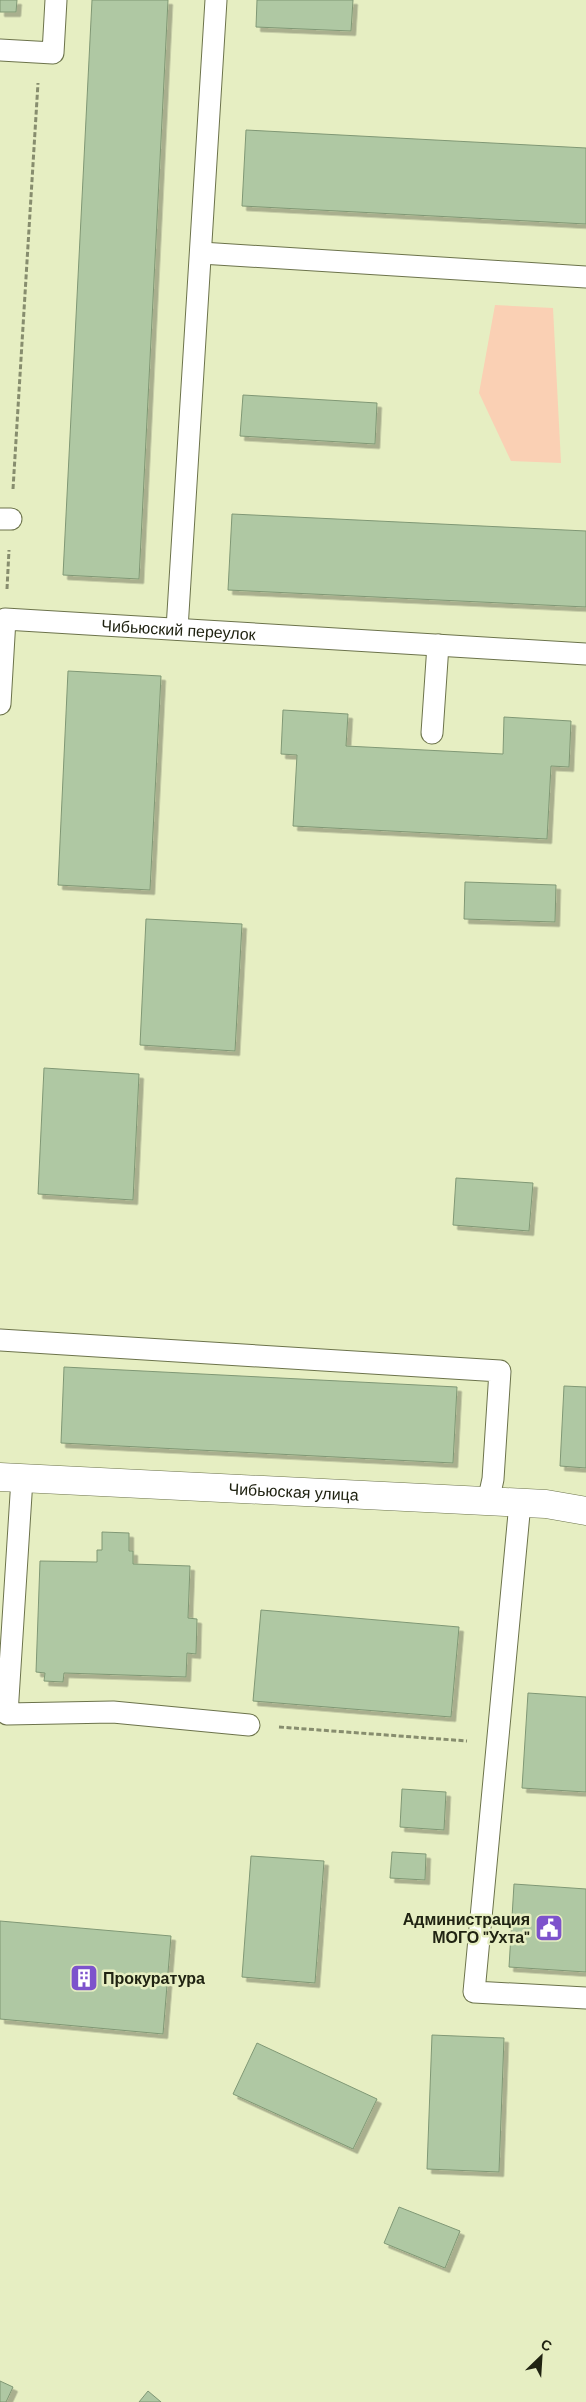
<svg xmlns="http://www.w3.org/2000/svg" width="586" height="2402" font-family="'DM Sans',sans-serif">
<defs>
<filter id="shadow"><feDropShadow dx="4.5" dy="4.5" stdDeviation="0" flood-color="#0004"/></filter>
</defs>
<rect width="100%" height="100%" fill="#e6eec2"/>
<path fill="#fad0b4" d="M495,305l58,3 8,155 -50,-2 -32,-68z"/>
<g fill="#afc8a3" stroke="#809875" filter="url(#shadow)">
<path d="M0,0h17l-1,12h-16z"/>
<path d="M92,0h76l-29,579 -76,-4z"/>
<path d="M257,0h96l-2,31 -95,-4z"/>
<path d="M246,130l340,18v76l-344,-18z"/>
<path d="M243,395l134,8 -2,41 -135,-8z"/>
<path d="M232,514l354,17v76l-358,-17z"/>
<path d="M68,671l93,5 -11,214 -92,-5z"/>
<path d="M283,710l65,4 -2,32 157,8 1,-37 67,4 -2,46 -18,-1 -4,73 -254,-13 4,-71 -16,-1z"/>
<path d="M465,882l91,3 -1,37 -91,-3z"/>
<path d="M146,919l96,5 -7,127 -95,-6z"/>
<path d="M44,1068l95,6 -6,126 -95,-6z"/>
<path d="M456,1178l77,5 -4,48 -76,-6z"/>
<path d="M64,1367l393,20 -4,76 -392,-20z"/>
<path d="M564,1386l22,1v81l-26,-2z"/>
<path d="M102,1532l27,1v18h4v13l57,2 -2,52 9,1 -1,35 -9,-1 -1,24 -122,-4 -1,9 -19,-1 1,-8 -9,-1 4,-111 57,1v-12h5z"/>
<path d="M261,1610l198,17 -8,90 -198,-16z"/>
<path d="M528,1693l58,4v95l-64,-4z"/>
<path d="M402,1789l44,3 -2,38 -44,-3z"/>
<path d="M392,1852l34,2 -1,26 -35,-2z"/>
<path d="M251,1856l73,5 -9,122 -73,-6z"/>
<path d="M514,1884l72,5v83l-77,-5z"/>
<path d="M0,1921l171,15 -8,98 -163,-15z"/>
<path d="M432,2035l72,3 -5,134 -72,-3z"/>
<path d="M257,2043l120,56 -24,50 -120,-55z"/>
<path d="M399,2207l61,24 -15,37 -61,-25z"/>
<path d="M0,2381l13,6 -7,15h-6z"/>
<path d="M148,2391l13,11h-22z"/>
</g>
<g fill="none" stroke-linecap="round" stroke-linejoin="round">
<defs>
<g id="service">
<path d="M0,50l53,3 3,-53"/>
<path d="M201,253l385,24"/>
<path d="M0,519h11"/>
<path d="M177,629l39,-629"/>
<path id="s1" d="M0,704l5,-85 581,35"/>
<path d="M432,733l6,-88"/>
<path d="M0,1340l500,31 -7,108 -5,23"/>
<path d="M22,1479l-15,235 106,-2 136,13"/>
<path d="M520,1503l-46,489 112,6"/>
</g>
<g id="tertiary">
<path id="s2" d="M0,1477l546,27 40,7"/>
</g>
</defs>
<use href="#service" stroke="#6c734b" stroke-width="23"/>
<use href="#tertiary" stroke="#6c734b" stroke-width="29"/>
<g stroke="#878d6e" stroke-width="3" stroke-dasharray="5 2.5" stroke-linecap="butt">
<path d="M13,489l25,-406"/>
<path d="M7,589l2,-39"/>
<path d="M279,1727l188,14"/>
</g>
<use href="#service" stroke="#fff" stroke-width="21"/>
<use href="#tertiary" stroke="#fff" stroke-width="28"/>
</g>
<defs>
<symbol id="civic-square" viewBox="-11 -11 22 22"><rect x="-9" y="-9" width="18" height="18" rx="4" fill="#7d53cc" stroke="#e6eec2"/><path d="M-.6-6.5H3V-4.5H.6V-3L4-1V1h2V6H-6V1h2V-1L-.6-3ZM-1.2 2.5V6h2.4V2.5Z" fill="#fff"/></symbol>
<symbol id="building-square" viewBox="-11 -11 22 22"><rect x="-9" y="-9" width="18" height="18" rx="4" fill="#7d53cc" stroke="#e6eec2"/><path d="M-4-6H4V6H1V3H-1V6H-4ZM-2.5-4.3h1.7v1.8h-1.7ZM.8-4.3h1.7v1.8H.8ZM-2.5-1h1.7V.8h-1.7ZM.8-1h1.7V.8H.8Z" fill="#fff"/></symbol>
</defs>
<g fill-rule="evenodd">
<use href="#civic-square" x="533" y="1912" width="32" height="32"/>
<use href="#building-square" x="68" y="1962" width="32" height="32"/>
</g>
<g text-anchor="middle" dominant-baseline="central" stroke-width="5" stroke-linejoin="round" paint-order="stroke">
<g font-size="16" fill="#202312" stroke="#e6eec2">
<text stroke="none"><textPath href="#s1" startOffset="259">Чибьюский переулок</textPath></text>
<text stroke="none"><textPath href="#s2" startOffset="294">Чибьюская улица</textPath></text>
</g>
<g font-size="16" font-weight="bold" fill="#202312" stroke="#e6eec2" text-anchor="end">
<text x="530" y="1919">Администрация<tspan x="530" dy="18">МОГО "Ухта"</tspan></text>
<text x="103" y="1978" text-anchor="start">Прокуратура</text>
</g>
</g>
<g transform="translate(541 2357) rotate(25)" stroke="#e6eec2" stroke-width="4" paint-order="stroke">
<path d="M0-4L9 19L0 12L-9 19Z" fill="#202312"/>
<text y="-8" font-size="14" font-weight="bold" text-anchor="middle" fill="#202312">С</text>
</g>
</svg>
